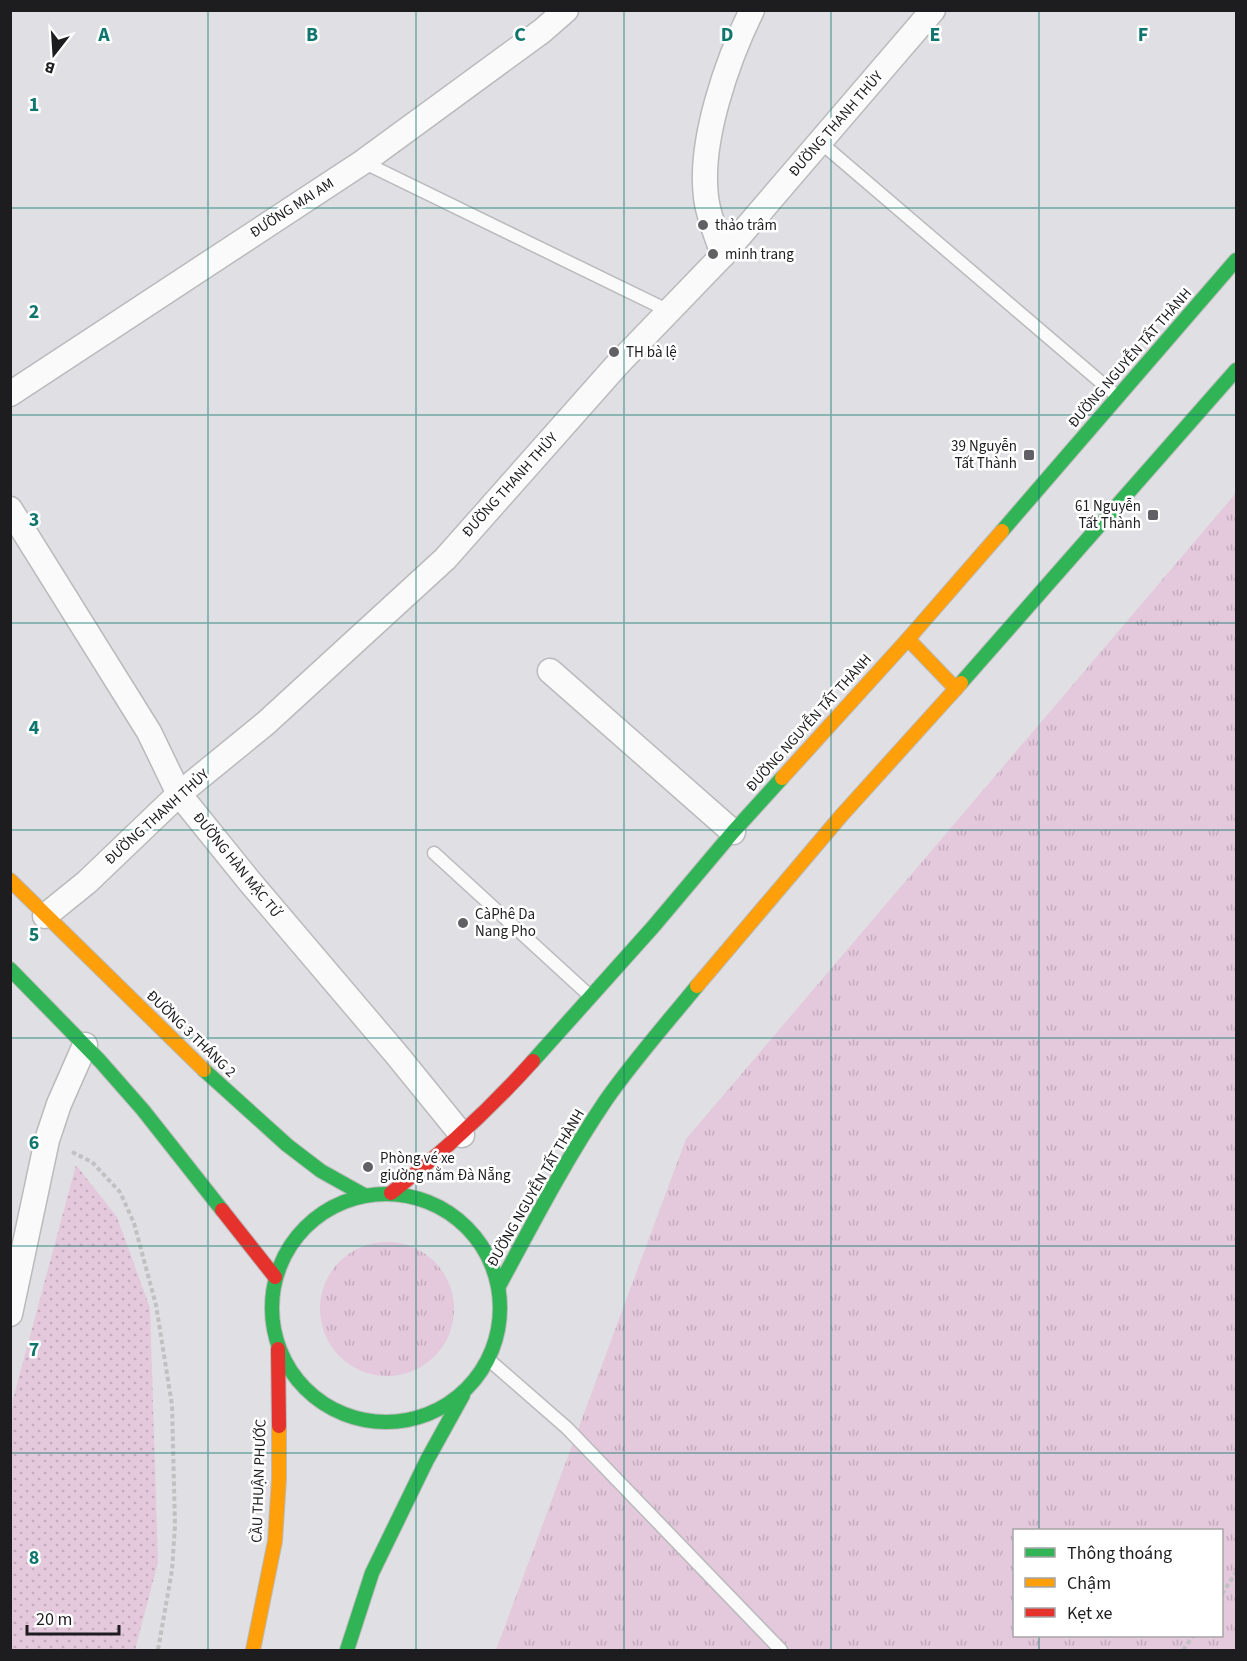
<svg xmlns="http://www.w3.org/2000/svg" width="1247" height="1661" font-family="'Source Sans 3',sans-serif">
<defs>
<pattern id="grass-tufts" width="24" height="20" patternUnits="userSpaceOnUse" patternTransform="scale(1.5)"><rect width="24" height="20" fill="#e4c8dc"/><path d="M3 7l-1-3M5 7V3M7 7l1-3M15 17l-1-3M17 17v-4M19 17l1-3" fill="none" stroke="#c3abbc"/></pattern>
<pattern id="park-dots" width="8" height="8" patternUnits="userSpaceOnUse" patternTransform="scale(1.5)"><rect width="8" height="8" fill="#e4c8dc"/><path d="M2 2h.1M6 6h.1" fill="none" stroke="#c3abbc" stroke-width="1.8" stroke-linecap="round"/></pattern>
</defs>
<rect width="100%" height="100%" fill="#e0e0e4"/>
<g fill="url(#grass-tufts)" fill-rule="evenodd">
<path d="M1236,493v1157h-740l190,-511zM1014,1530h208v106h-208z"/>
<circle cx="387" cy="1309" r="67"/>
</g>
<path fill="url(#park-dots)" d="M76,1165l41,52 33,91 8,254 -23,88h-124l-1,-218 3,-33z"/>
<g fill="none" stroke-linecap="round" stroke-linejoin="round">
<defs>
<g id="lane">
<path d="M820,142l297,254"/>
<path d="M363,162l306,149"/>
<path d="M434,853l156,143"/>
<path d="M489,1360l78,68 214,222"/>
</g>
<g id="street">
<path d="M723,255c-6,-19 -15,-39 -17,-58 -7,-56 21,-136 46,-187"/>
<path d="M10,394l353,-232 179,-131 24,-21"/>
<path d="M10,509l139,223 30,62 71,88 147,173 65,80"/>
<path d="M550,671l183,161"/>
<path d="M45,916l42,-34 92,-88 87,-71 179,-164 171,-193 107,-111 210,-245"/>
<path d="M10,1314l37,-174 12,-36 26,-59"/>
</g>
<g id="fast">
<path d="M1002,531l234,-271"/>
<path d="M961,683l275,-313"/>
<path d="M10,969l90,92 43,49 79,100"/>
<path d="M533,1061l120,-134 80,-95 49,-54"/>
<path d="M204,1070l83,75 34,26 43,24"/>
<circle cx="386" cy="1308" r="114"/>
<path d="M499,1286c34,-63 67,-127 107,-186 28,-40 60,-76 91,-114"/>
<path d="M347,1650l25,-77 55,-113 36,-65"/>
</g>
<g id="slow">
<path d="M908,639l48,50"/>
<path d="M782,778l126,-139 94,-108"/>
<path d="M10,880l194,190"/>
<path d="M697,986l144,-170 120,-133"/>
<path d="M253,1650l22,-109 4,-62v-53"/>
</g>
<g id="jam">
<path d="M391,1193c51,-40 98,-83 142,-132"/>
<path d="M222,1210l53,67"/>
<path d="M278,1349l1,77"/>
</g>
</defs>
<use href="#lane" stroke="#bababc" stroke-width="15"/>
<use href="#street" stroke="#bababc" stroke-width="27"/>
<use href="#fast" stroke="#bababc" stroke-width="16"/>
<use href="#slow" stroke="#bababc" stroke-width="16"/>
<use href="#jam" stroke="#bababc" stroke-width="16"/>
<g stroke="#c1c1c2" stroke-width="4" stroke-dasharray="4.5 3" stroke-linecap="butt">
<path d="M72,1152l20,10 28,30 14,31 22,82 16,100 3,121 -3,44 -14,80"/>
<path d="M1222,1594l14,-22"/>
<path d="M1183,1650l10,-14"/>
</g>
<use href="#lane" stroke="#fafafb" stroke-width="12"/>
<use href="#street" stroke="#fafafb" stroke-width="24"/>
<use href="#fast" stroke="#30b455" stroke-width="14"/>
<use href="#slow" stroke="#ff9f0a" stroke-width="14"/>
<use href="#jam" stroke="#e5322d" stroke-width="14"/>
</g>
<path fill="none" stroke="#0f766e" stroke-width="1.5" stroke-opacity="0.55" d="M208,10v1640M416,10v1640M624,10v1640M831,10v1640M1039,10v1520M10,208h1226M10,415h1226M10,623h1226M10,830h1226M10,1038h1226M10,1246h1226M10,1453h1226M1039,1636v14"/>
<g fill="#616165" stroke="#fff" stroke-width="2">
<circle cx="703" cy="225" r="6"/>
<circle cx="713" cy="254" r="6"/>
<circle cx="614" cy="352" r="6"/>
<rect x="1023" y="449" width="12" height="12" rx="3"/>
<rect x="1147" y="509" width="12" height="12" rx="3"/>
<circle cx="463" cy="923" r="6"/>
<circle cx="368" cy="1167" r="6"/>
</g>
<g text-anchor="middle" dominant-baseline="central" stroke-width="5" stroke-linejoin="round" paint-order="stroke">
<g font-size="15" fill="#1d1d20" stroke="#fff">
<text transform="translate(836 124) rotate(-49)">ĐƯỜNG THANH THỦY</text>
<text transform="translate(292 208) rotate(-33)">ĐƯỜNG MAI AM</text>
<text transform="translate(1130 358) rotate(-49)">ĐƯỜNG NGUYỄN TẤT THÀNH</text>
<text transform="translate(510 485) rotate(-48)">ĐƯỜNG THANH THỦY</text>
<text transform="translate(809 723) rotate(-48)">ĐƯỜNG NGUYỄN TẤT THÀNH</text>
<text transform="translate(157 817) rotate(-42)">ĐƯỜNG THANH THỦY</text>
<text transform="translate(237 865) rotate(51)">ĐƯỜNG HÀN MẶC TỬ</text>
<text transform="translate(191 1034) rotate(44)">ĐƯỜNG 3 THÁNG 2</text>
<text transform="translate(536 1188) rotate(-60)">ĐƯỜNG NGUYỄN TẤT THÀNH</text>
<text transform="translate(259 1481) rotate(-88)">CẦU THUẬN PHƯỚC</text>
</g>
<g font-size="15" fill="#1d1d20" stroke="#fff" text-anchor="start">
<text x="715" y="225">thảo trâm</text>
<text x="725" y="254">minh trang</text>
<text x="626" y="352">TH bà lệ</text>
<text x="1017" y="446" text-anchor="end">39 Nguyễn<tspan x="1017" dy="17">Tất Thành</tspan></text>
<text x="1141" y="506" text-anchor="end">61 Nguyễn<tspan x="1141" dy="17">Tất Thành</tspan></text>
<text x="475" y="914">CàPhê Da<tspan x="475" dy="17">Nang Pho</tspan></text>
<text x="380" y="1158">Phòng vé xe<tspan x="380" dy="17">giường nằm Đà Nẵng</tspan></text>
</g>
</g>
<g font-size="20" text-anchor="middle" font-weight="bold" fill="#0f766e" stroke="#fff" stroke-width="5" stroke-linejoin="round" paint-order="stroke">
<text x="104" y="41">A</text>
<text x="312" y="41">B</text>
<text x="520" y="41">C</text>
<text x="727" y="41">D</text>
<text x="935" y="41">E</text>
<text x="1143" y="41">F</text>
<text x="34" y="111">1</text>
<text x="34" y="318">2</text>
<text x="34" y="526">3</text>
<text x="34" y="734">4</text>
<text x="34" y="941">5</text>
<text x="34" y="1149">6</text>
<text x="34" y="1356">7</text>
<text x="34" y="1564">8</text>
</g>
<rect width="1247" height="1661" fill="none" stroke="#1d1d20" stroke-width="24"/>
<rect x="1013" y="1529" width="210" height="108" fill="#ffffff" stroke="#a5a5a6" stroke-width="1.5"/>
<rect x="1025" y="1548" width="30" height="9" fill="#30b455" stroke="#a5a5a6" stroke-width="1.5"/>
<text x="1067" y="1559" font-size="18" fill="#1d1d20">Thông thoáng</text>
<rect x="1025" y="1578" width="30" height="9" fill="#ff9f0a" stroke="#a5a5a6" stroke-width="1.5"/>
<text x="1067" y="1589" font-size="18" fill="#1d1d20">Chậm</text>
<rect x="1025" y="1608" width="30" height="9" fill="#e5322d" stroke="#a5a5a6" stroke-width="1.5"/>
<text x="1067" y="1619" font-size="18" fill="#1d1d20">Kẹt xe</text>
<g transform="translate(54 54) rotate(197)" stroke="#ffffff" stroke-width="4.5" paint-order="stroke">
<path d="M0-4.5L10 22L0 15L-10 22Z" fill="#1d1d20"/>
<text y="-9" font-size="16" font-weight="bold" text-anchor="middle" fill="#1d1d20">B</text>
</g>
<path d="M27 1625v9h92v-9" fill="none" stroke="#1d1d20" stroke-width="3"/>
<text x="36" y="1625" font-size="18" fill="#1d1d20" stroke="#ffffff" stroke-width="4.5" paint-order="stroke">20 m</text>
</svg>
